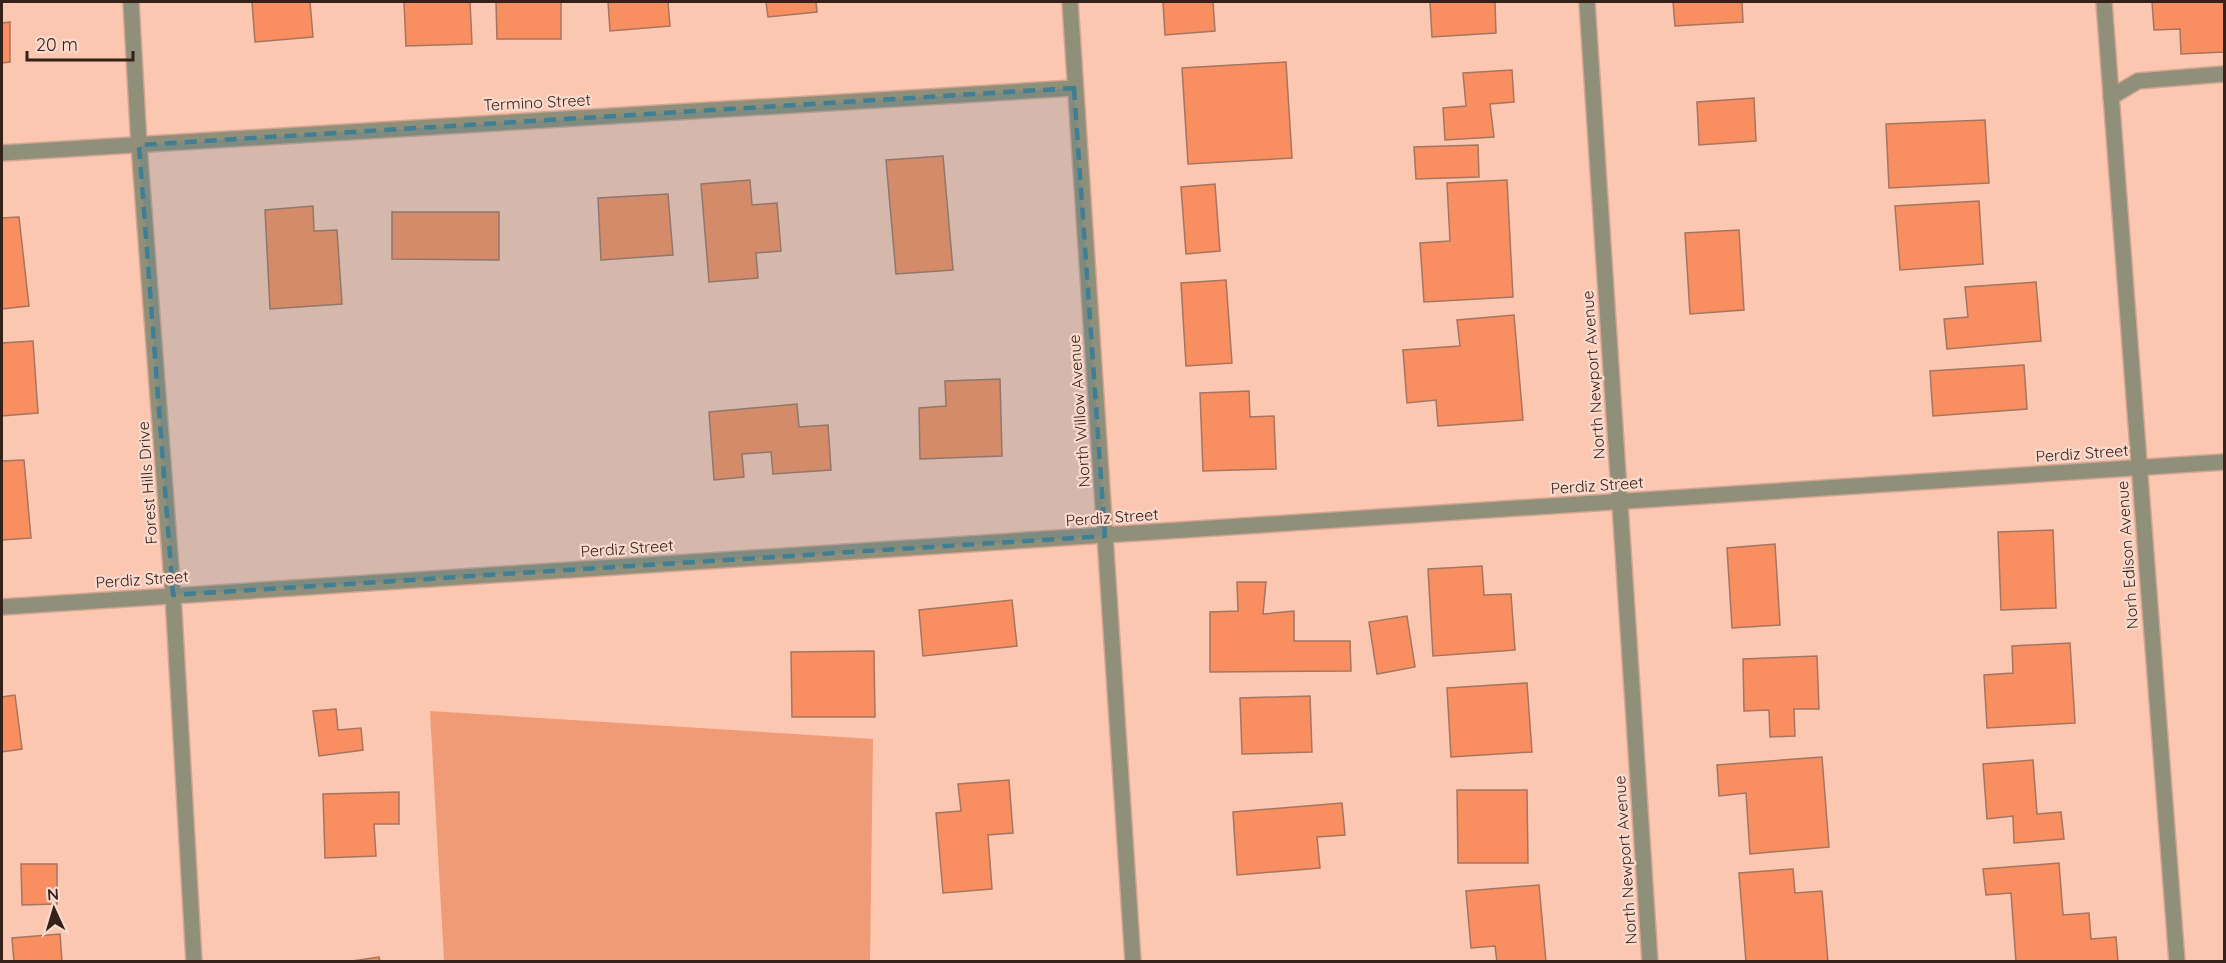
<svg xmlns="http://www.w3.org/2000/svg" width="2226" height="963" font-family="Quicksand,sans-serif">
<rect width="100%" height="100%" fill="#fbc7b1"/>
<path fill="#ef9b76" d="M430,711l443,28 -3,222h-426z"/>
<g fill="#f98f60" stroke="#a47561" stroke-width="1.5">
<path d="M252,2h58l3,35 -58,5z"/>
<path d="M404,2h66l2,42 -66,2z"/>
<path d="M496,2h65v37h-64z"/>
<path d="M608,2h60l2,24 -60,5z"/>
<path d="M766,2h50l1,10 -49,5z"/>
<path d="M1163,2h50l2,29 -50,4z"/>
<path d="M1430,2h65l1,31 -64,4z"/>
<path d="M1673,2h69l1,20 -68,4z"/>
<path d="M2152,2h72v50l-43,2 -1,-25 -26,1z"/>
<path d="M10,22v40l-8,1v-40z"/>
<path d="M1286,62l6,96 -104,6 -6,-96z"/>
<path d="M1512,70l2,32 -24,2 4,33 -49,3 -2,-32 23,-2 -3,-33z"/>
<path d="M1754,98l2,43 -57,4 -2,-43z"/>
<path d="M1985,120l4,63 -100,5 -3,-64z"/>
<path d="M1478,145l1,32 -63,2 -2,-32z"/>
<path d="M943,156l10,114 -57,4 -10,-114z"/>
<path d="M750,180l2,25 25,-2 4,48 -25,2 2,25 -49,4 -8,-98z"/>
<path d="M1507,180l6,117 -89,5 -4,-59 30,-2 -3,-58z"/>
<path d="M1215,184l5,67 -34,3 -5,-67z"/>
<path d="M668,194l5,61 -72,5 -3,-62z"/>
<path d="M1979,201l4,63 -83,6 -5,-64z"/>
<path d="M313,206l1,25 23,-1 5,74 -72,5 -5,-99z"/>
<path d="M392,212h107v48l-107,-1z"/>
<path d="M19,217l10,89 -27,3v-91z"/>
<path d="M1739,230l5,80 -54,4 -5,-81z"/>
<path d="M1226,280l6,83 -46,3 -5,-83z"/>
<path d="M2036,282l5,59 -94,8 -3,-30 24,-2 -3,-30z"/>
<path d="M1514,315l9,105 -85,6 -2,-26 -29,3 -4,-53 57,-4 -3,-26z"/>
<path d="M33,341l5,72 -36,3v-73z"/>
<path d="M2024,365l3,44 -94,7 -3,-45z"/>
<path d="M1000,379l2,77 -82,3 -1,-51 27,-2 -1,-25z"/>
<path d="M1249,391l1,26 24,-1 2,53 -73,2 -3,-78z"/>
<path d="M797,404l2,23 29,-2 3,45 -58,4 -2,-22 -29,2 2,23 -30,3 -5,-68z"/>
<path d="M24,460l7,78 -29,2v-79z"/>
<path d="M2053,530l3,78 -55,2 -3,-78z"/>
<path d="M1775,544l5,81 -48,3 -5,-80z"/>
<path d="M1482,566l2,29 27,-1 4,56 -82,6 -5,-87z"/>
<path d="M1237,582h29l-3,32 31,-3v30h56l1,30 -141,1v-60l28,-1z"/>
<path d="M1012,600l5,46 -94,10 -4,-46z"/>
<path d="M1407,616l8,51 -38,7 -8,-52z"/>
<path d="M2070,643l5,80 -88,5 -3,-53 29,-2 -1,-27z"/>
<path d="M874,651l1,66h-83l-1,-65z"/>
<path d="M1817,656l2,53h-25l1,27 -25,1 -1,-27 -25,1 -1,-52z"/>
<path d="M1527,683l5,69 -81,5 -4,-69z"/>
<path d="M15,695l7,54 -20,3v-55z"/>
<path d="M1310,696l2,56 -70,2 -2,-56z"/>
<path d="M336,709l2,21 23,-2 2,22 -44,6 -6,-45z"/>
<path d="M1822,757l7,90 -79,7 -4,-61 -27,3 -2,-31z"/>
<path d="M2033,760l4,54 24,-2 3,27 -50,4 -1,-27 -26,3 -4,-55z"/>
<path d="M1009,780l4,53 -25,2 4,54 -49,4 -7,-80 25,-2 -3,-27z"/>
<path d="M1457,790h70l1,73h-70z"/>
<path d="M399,792v32h-25l2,32 -51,2 -2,-64z"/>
<path d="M1342,803l3,32 -28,2 3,31 -83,7 -4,-63z"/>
<path d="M2059,863l4,52 26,-2 2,26 25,-2 2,25h-102l-5,-69 -25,2 -3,-26z"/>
<path d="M21,864h36v40l-35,1z"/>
<path d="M1793,869l2,24 27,-2 6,71h-82l-7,-89z"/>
<path d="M1539,885l7,77h-49l-2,-16 -24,2 -5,-57z"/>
<path d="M60,934l2,28h-48l-2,-24z"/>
<path d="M379,957l1,5h-35z"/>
</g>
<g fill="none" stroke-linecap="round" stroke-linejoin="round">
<defs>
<g id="minor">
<path d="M131,2l8,143 34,450 21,367"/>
<path d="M1070,2l63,960"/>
<path d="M1587,2l63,960"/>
<path d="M2104,2l73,960"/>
<path d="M2111,97l27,-16 86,-7"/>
<path d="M2,153l1072,-65"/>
<path d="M2,607l2222,-145"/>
</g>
</defs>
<use href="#minor" stroke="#d3a693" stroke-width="18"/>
<use href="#minor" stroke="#908f7a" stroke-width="15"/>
</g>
<path fill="#407e94" fill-opacity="0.2" stroke="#407e94" stroke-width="4.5" stroke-dasharray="12 8" stroke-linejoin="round" d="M1074,88l31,448 -932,59 -34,-450z"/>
<g text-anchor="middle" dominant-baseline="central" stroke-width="4.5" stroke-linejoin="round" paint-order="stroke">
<g font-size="16" fill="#342119" stroke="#fadacd">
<text transform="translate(537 102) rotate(-3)">Termino Street</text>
<text transform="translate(1593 375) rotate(-94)">North Newport Avenue</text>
<text transform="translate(1079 411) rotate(-94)">North Willow Avenue</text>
<text transform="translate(2082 453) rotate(-4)">Perdiz Street</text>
<text transform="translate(147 483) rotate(-94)">Forest Hills Drive</text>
<text transform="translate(1597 485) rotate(-4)">Perdiz Street</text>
<text transform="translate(1112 517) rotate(-4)">Perdiz Street</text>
<text transform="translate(627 548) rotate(-4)">Perdiz Street</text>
<text transform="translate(2127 555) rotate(-94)">Norh Edison Avenue</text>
<text transform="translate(142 579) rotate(-4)">Perdiz Street</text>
<text transform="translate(1625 860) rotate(-94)">North Newport Avenue</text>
</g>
</g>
<rect width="2226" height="963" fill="none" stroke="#342119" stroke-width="6"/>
<g transform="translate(54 909) rotate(356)" stroke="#fadacd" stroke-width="4.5" paint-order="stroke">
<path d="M0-4.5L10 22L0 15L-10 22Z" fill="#342119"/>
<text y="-9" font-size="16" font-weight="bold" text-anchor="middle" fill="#342119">N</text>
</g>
<path d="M27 51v9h106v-9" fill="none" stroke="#342119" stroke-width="3"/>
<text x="36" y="51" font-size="18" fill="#342119" stroke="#fadacd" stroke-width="4.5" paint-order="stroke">20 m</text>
</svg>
